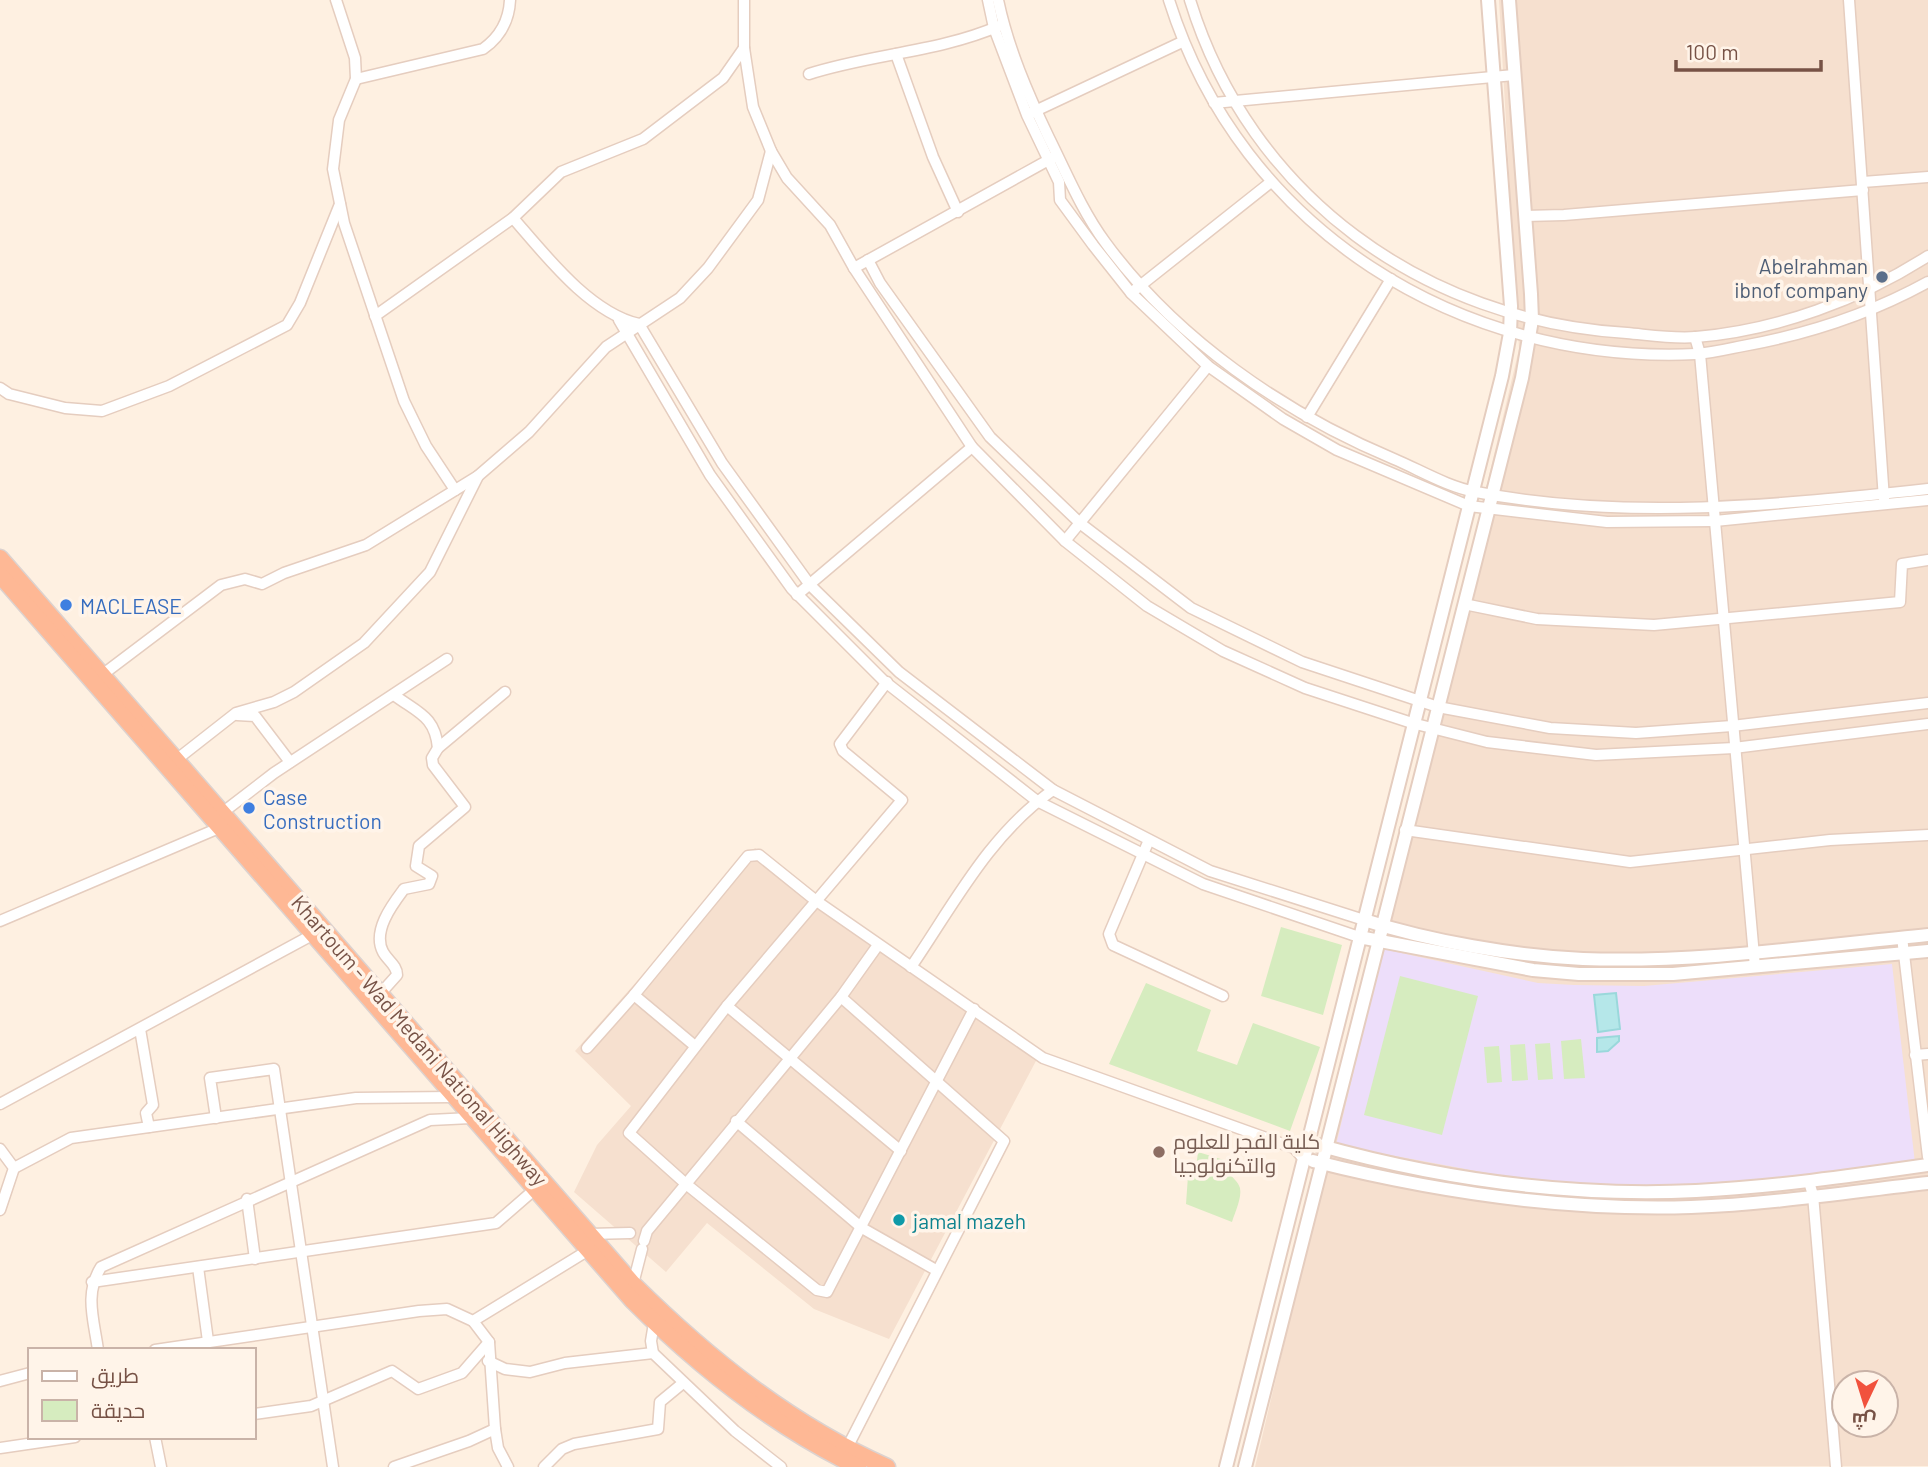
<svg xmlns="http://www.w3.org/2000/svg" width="1928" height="1467" font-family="Barlow,Cairo,sans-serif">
<rect width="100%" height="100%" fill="#fef0e1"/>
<g fill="#f6e0cf" fill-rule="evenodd">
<path d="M1499,0h429v1466l-673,1 264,-1118zM1844,1383h42v42h-42z"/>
<path d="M755,848l282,211 -148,280 -75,-30 -107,-86 -41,49 -92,-80 23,-47 34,-39 -56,-55z"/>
</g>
<path fill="#eddefa" d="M1383,949l155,34 36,2 70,1 248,-22 23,199 -109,13 -157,11 -108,-4 -205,-38z"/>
<g fill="#d6ecbf">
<path d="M1281,927l61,18 -19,70 -62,-19z"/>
<path d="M1400,976l78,20 -36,139 -78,-20z"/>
<path d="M1146,983l65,27 -14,41 40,14 16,-42 67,24 -30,84 -181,-67z"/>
<path d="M1581,1039l4,39 -21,1 -3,-38z"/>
<path d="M1550,1043l3,36 -15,1 -3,-36z"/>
<path d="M1525,1044l3,36 -16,1 -2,-36z"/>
<path d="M1499,1046l3,36 -15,1 -3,-36z"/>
<path d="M1198,1152l26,8c-1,14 13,17 16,28 2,10 -5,24 -8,34l-46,-18 2,-28 8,-8z"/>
</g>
<g fill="#b5e7e9" stroke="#9ad8db" stroke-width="2">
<path d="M1616,993l4,36 -22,3 -4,-37z"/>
<path d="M1619,1036v5l-11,10 -11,1v-14z"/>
</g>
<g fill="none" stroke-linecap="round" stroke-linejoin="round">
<defs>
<g id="minor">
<path d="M336,0l19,58 1,21 -17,41 -6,49 11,54 60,178 22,45 29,44"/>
<path d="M744,0v48l9,59 18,44 16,27 43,47 24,43 118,179 93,94 82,65 76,45 82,37 107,35 75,19 109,13 138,-7 194,-24"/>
<path d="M988,0l6,28 33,87 32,67 1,18 33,45 38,48 77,73 75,53 54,31 132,56 138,16 108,-1 213,-21"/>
<path d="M998,0c10,48 30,94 51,138 17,34 33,73 56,104 71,97 179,171 289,217 26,11 54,28 82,33 148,29 303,13 452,-3"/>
<path d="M1169,0c72,229 291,365 527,354 16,-1 32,-5 47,-8 66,-12 127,-32 185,-64"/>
<path d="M1190,0c60,196 235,321 437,333 22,2 46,6 69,4 82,-7 163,-37 232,-81"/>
<path d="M1849,0l35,499"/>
<path d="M896,54l37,103 25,55"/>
<path d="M809,74c62,-20 130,-22 190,-48"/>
<path d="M356,79l127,-30c17,-12 26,-28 27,-49"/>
<path d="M1214,103l300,-28"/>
<path d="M1031,113l151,-71"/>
<path d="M1863,182l65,-5"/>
<path d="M1525,216l39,-1 299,-25"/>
<path d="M513,218c33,38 77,95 126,106l83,139 88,122 89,87 154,118 157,81 154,49"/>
<path d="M868,260l12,23 110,154 91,87 110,84 111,54 136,45 112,21 86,5 96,-7 196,-23"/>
<path d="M854,268l200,-111"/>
<path d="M1131,293l140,-111"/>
<path d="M375,316l138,-98 48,-46 82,-33 80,-61 21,-30"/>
<path d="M619,320l91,155 82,114 92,92 153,120 166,83 156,53"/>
<path d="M1695,337l5,17 55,613"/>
<path d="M0,388l9,6 56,14 37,3 67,-25 118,-61 13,-22 40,-99"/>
<path d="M1307,417l84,-138"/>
<path d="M1065,541l143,-175"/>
<path d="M797,595l175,-148"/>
<path d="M1464,604l73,15 117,6 246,-23 2,-38 26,-4"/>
<path d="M102,675l119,-90 24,-6 17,5 22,-11 82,-28 112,-69"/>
<path d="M887,682l-47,62 3,7 59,49 -175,206 -98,127 57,51 131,106 10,2 147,-283"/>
<path d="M394,695c24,18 41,21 44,53"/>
<path d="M237,715l18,1 35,46"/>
<path d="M176,760l60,-47 38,-11 20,-10 70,-49 66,-71 48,-96 51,-44 77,-85 74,-49 28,-30 50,-68 13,-49"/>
<path d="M222,813l52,-40 173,-114"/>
<path d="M1405,830l225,32 200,-22 98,-5"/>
<path d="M1149,840l-40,94 4,11 110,51"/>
<path d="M0,921l219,-93"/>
<path d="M1902,937l26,220"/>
<path d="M911,967c43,-63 78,-132 142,-177"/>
<path d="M380,994l17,-19c0,-10 -9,-14 -14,-23 -11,-21 9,-47 21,-63l25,-5 3,-8 -16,-10 3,-20 46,-39 -32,-42 -1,-7 6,-10 67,-56"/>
<path d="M634,995l61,51"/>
<path d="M841,997l163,144 -157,307"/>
<path d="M727,1006l174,145"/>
<path d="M140,1029l13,76 -7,8 3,14"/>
<path d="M587,1048l47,-53 114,-139 11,-1 56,45 228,158 251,90 9,10"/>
<path d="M1915,1055l13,-1"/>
<path d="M0,1104l312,-169"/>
<path d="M216,1118l-6,-40 64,-9 59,398"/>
<path d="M736,1121l126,107 74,42"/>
<path d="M0,1149l14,19 -14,42"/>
<path d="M14,1168l57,-30 285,-40 96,-1"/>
<path d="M1809,1182l4,13 23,272"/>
<path d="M247,1199l8,60"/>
<path d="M589,1234l41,-1"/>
<path d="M644,1241l3,-10 194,-234 37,-52"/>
<path d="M198,1267l10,74"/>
<path d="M92,1282l404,-59 38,-33"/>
<path d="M633,1284l9,-35"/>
<path d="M473,1321l16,21 6,87 3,19 10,19"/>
<path d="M654,1323l-3,18 2,12 82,78 46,36"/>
<path d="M98,1350c-4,-30 -14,-56 3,-83l329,-147 41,-2"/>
<path d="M155,1350l264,-39 28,-2 26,12 114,-70"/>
<path d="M488,1361l17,8 25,3 35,-9 88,-10"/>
<path d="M0,1381l30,-8"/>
<path d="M254,1414l57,-8 81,-35 26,18 44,-16 27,-31"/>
<path d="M155,1437l6,30"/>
<path d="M0,1448l75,-11"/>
<path d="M394,1467l75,-26 26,-12"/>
<path d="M544,1467l18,-18 12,-5 84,-15 2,-27 23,-19"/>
</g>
<g id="tertiary">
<path d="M1364,920c66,21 150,36 219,39 116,4 231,-13 345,-24"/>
<path d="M1359,937l174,33 46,4h94l255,-23"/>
<path d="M1318,1145c122,34 251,52 378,46 78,-4 155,-15 232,-26"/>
<path d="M1313,1161c123,31 251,50 378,46 79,-3 158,-15 237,-24"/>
<path d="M1226,1467l276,-1091 8,-43 1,-27 -23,-306"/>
<path d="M1245,1467l277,-1089 10,-58 -1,-26 -22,-294"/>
</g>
<g id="trunk">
<path d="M0,558l633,726c75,74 157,140 254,183"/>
<path d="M0,575l632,725c66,66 141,126 226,167"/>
</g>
</defs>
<use href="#minor" stroke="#e5cdbf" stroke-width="13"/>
<use href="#tertiary" stroke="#e5cdbf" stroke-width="16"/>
<use href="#trunk" stroke="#dcd2cf" stroke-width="19"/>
<use href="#minor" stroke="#fff" stroke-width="10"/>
<use href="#tertiary" stroke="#fff" stroke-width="12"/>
<use href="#trunk" stroke="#feb895" stroke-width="16"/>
</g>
<circle fill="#5c6f8a" stroke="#fff4e9" stroke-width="2.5" cx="1882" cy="277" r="7"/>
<g fill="#3f7fe0" stroke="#fff4e9" stroke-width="2.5">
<circle cx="66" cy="605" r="7"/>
<circle cx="249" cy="808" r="7"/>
</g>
<circle fill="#8d6e63" stroke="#fff4e9" stroke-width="2.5" cx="1159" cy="1152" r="7"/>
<circle fill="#0f9aa8" stroke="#fff4e9" stroke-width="2.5" cx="899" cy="1220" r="7"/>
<g text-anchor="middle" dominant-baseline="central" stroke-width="7" stroke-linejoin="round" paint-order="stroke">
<g font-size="21" fill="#4e5e75" stroke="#fff4e9" text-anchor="end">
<text x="1868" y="265">Abelrahman<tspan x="1868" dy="24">ibnof company</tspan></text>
</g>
<g font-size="21" fill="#366cbe" stroke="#fff4e9" text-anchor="start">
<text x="80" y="605">MACLEASE</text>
<text x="263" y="796">Case<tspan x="263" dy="24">Construction</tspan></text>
</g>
<g font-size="21" fill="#775246" stroke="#fff4e9">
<text transform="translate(420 1040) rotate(49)">Khartoum - Wad Medani National Highway</text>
</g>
<g font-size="21" fill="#785e54" stroke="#fff4e9" text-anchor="start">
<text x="1173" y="1140">كلية الفجر للعلوم<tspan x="1173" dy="24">والتكنولوجيا</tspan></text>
</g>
<g font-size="21" fill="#0d838f" stroke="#fff4e9" text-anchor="start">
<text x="913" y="1220">jamal mazeh</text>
</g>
</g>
<rect x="28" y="1348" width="228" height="91" fill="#fff4e9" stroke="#c9b3a8" stroke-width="2"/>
<rect x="42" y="1371" width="35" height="10" fill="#ffffff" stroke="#c9b3a8" stroke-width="2"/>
<text x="91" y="1383" font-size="21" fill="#775246">طريق</text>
<rect x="42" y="1400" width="35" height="21" fill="#d6ecbf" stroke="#c9b3a8" stroke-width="2"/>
<text x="91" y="1418" font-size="21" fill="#775246">حديقة</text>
<g transform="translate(1865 1404) rotate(184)"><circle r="33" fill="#fff4e9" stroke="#c9b3a8" stroke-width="2"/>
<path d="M0-5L12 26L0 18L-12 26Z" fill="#f1523d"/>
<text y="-10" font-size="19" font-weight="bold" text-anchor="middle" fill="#775246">ش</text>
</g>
<path d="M1676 60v10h145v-10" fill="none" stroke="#775246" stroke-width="3.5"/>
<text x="1686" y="60" font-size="21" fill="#775246" stroke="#fff4e9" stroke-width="5" paint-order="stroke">100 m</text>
</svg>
